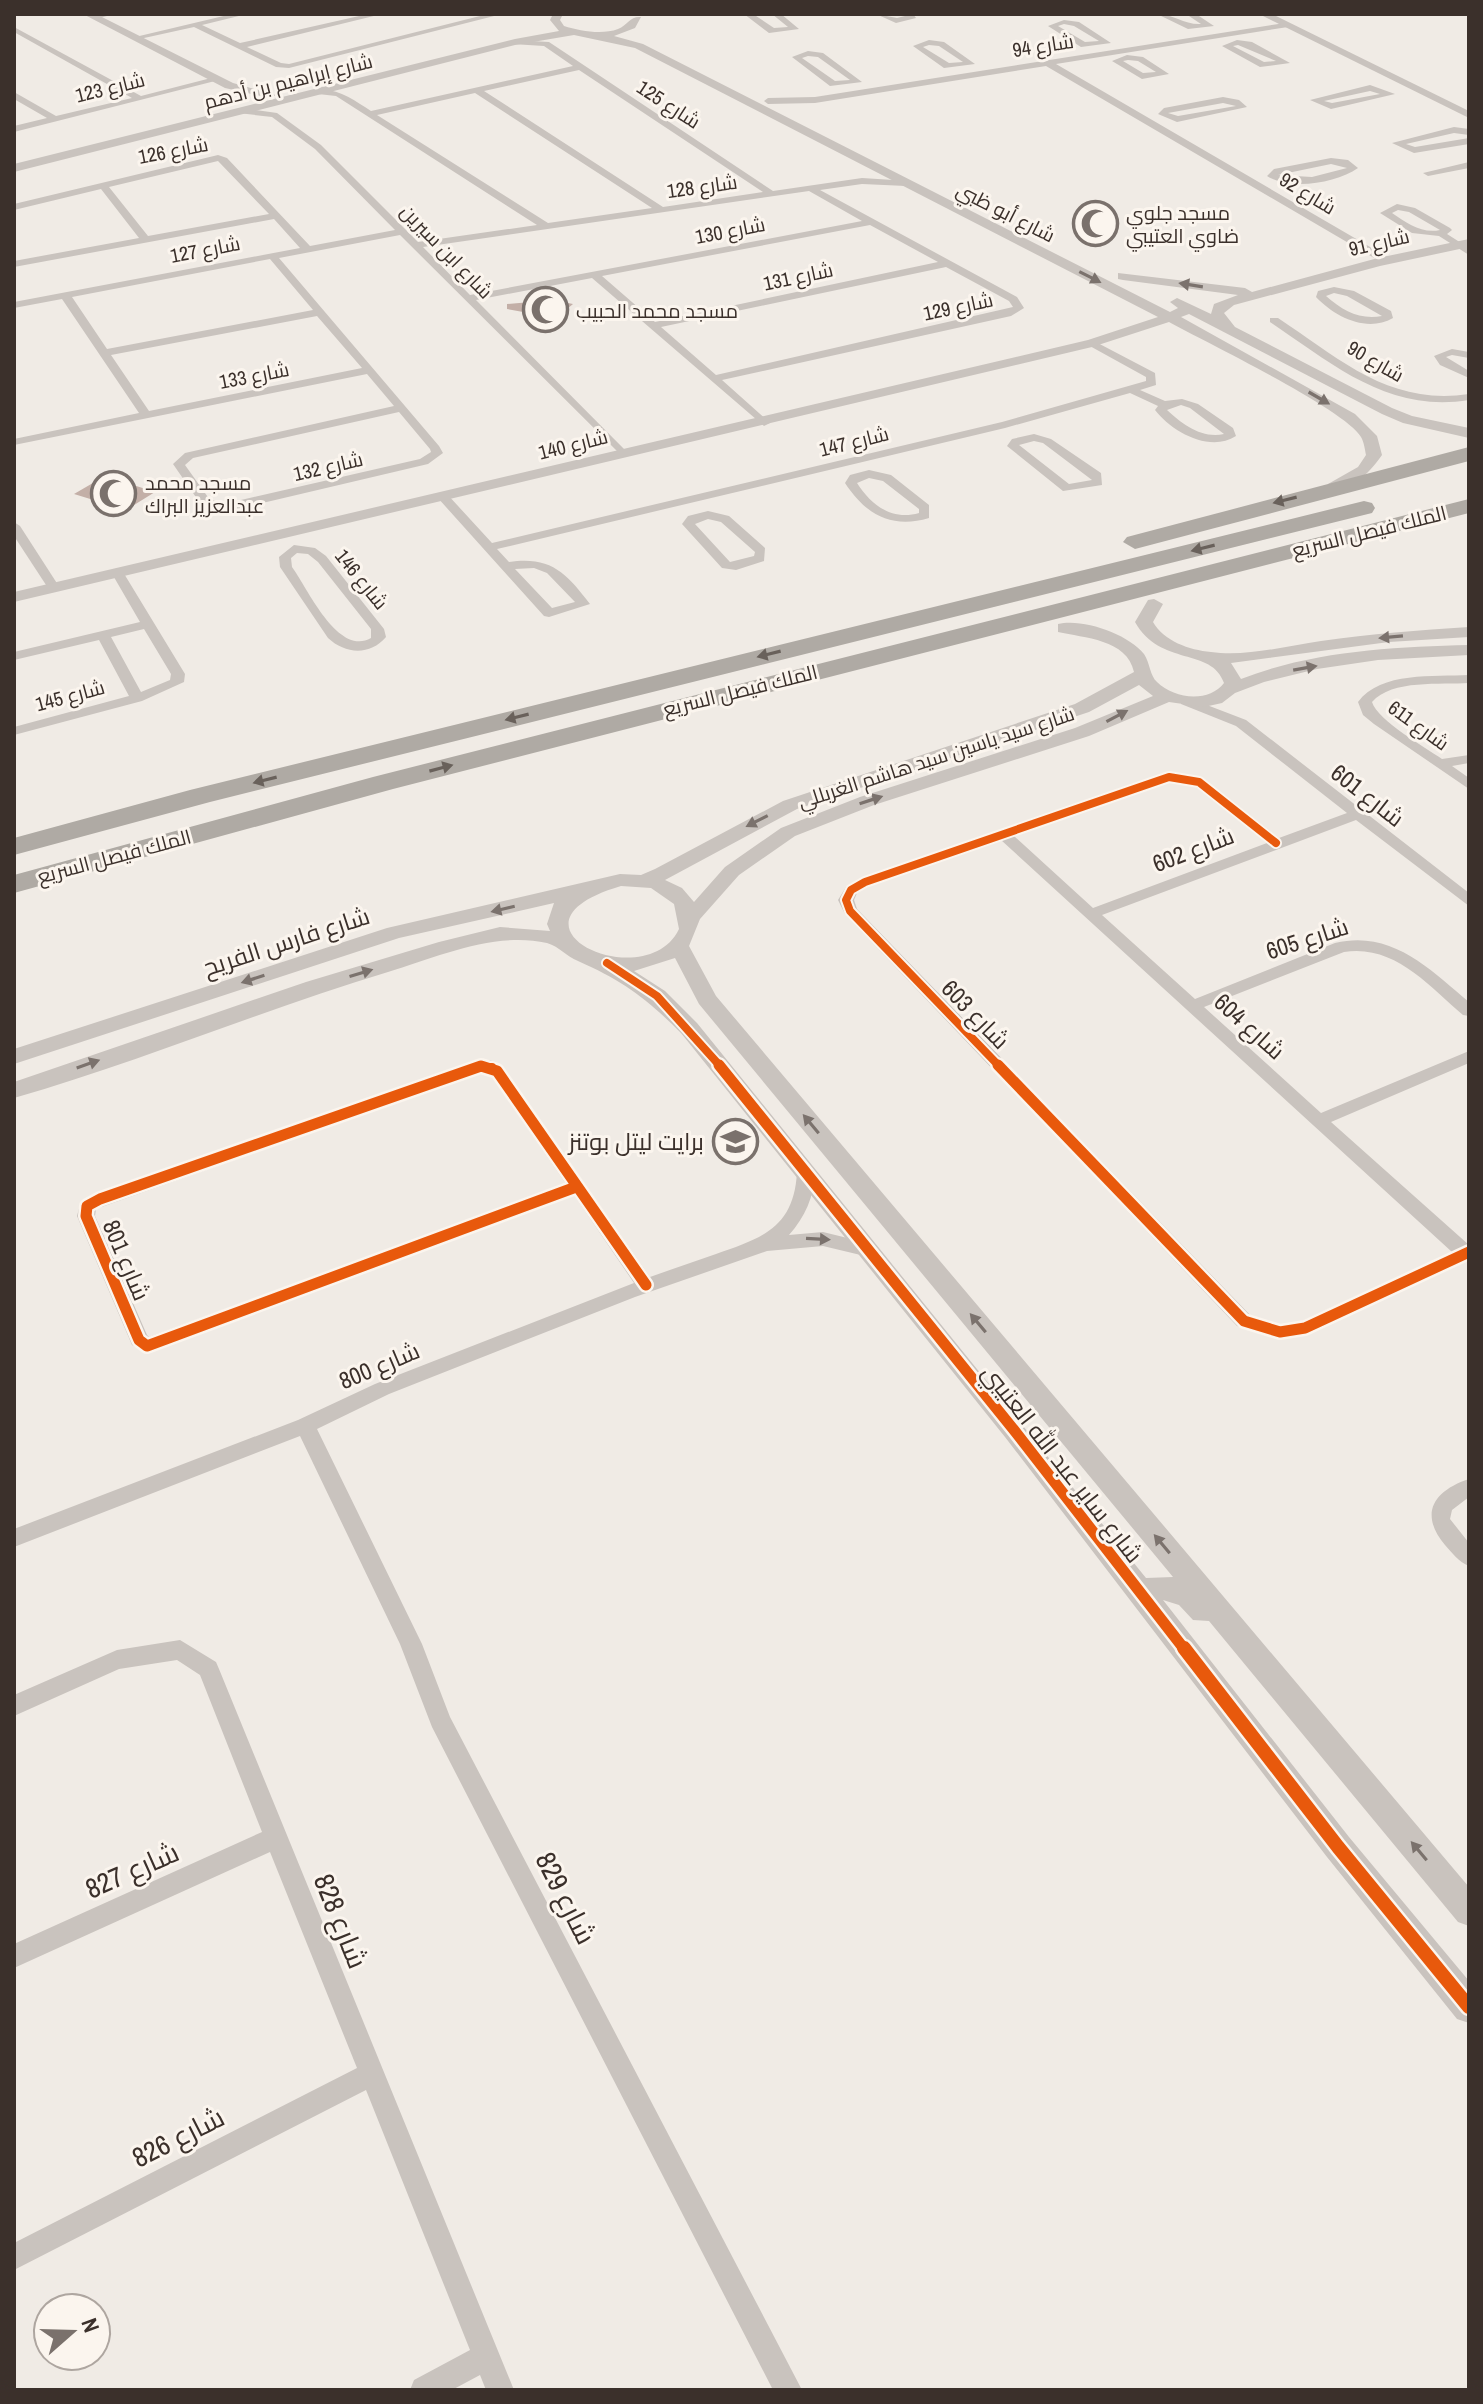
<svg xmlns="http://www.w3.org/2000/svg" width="1483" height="2404" font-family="'Archivo Narrow',Cairo,sans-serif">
<rect width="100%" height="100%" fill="#f0ebe5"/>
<g fill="#c3afa7">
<path d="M553,300l20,4 -17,14 -49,-9v-5z"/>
<path d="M105,476l50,16 -29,18 -52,-16z"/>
</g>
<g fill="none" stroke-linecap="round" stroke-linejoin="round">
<g fill="#c9c3be" fill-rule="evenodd">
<path d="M98,14h17l-20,5 -4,-2z"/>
<path d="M232,14h15l-45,11 38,18 128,-29h14l-135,33 34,16 8,1 199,-50h14l-213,54 -13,-1 -82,-40 -59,13 -4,-2z"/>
<path d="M744,14h9l21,14 14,-1 -16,-13h9l18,15 -30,4z"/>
<path d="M876,14l21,4 16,-4 3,4 -20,5z"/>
<path d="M1157,14c16,0 28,11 44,10l-15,-10h10l18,12 -26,3z"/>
<path d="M1064,20l15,2 32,21 -30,4 -33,-21zM1064,24l10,2 25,15 -14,1 -27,-16z"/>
<path d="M1285,23l3,4 -232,37 333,194v4h-8l-335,-196 -231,37 -47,1 -4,-3 4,-3 47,-1z"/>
<path d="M14,27l127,69 74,-19 4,3 -205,52v-6l33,-8 -33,-19v-7l42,24 76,-18 -118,-66z"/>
<path d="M515,40l34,2 224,149 89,-13 47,3 -3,5 -44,-2 -42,6 197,107 7,11 -13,8 -289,64 46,41 2,2 -6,3 -172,-148 -116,22 150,151v4l-4,1 -222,-221 -121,23 160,188 4,7 -15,11 -200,47 -26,-5 -29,-42 12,-11 209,-47 -27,-32 -353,71v-6l125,-26 -77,-114 -48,9v-6l286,-54 -26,-29 -260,48v-6l125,-23 -38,-49 -87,21v-6l204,-49 9,3 83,88 85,-16 -80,-81 -43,-32 -34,-4 3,-5 36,5 44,32 97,97 119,-17 -201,-129 -27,-3c22,-10 43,6 62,18l202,-45 -29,-20 -32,-2zM579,70l184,122 -100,15 -179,-116zM475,93l177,115 -104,15 -171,-108zM218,161l51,53 -121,22 -39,-49zM809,191l53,30 -392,74 -47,-48zM870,225l68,37 -283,60 -53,-46zM270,259l43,51 -206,39 -35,-52zM946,267l63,34 4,6 -297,68 -55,-48zM317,316l45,52 -213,43 -38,-56zM399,412l31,37 1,3 -11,7 -192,44 -18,-3 -25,-35 8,-7z"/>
<path d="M929,40l15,2 31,22 -31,4 -31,-22zM929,45l10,1 24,16 -14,1 -26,-16z"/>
<path d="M1237,40l15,2 38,21 -30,4 -38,-21zM1238,45l38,16 -12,1 -31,-16z"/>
<path d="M808,51l15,2 39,29 -32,4 -38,-29zM808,56l10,1 32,23 -15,1 -33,-23z"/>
<path d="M1127,55l16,2 26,17 -27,5 -30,-18zM1128,60l10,1 18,11 -13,1 -20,-12z"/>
<path d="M1370,85l25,9 -64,15 -21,-9zM1370,91l10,3 -48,9 -8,-2z"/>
<path d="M1223,97l16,3 8,7 -70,15 -19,-8 6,-6zM1223,103l13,3 -58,10 -10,-3z"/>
<path d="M1454,127l15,2v6l-15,-2 -48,11 9,3 54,-9v6l-55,9 -22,-10z"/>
<path d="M1331,158l17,2 10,8c-22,15 -67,23 -91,8l7,-7zM1331,164l16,4 -35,9 -34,-2z"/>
<path d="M1469,162v6l-41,8 -5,-3z"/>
<path d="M1397,204l18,4 35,20 2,2 -5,4 22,14v7l-30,-19 -27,-3 -32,-20zM1398,210l11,2 31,18c-18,4 -33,-7 -48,-17z"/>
<path d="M1334,287l20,4 37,20 2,7c-26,15 -58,-1 -77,-21l2,-6zM1334,293l13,3 35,20c-22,4 -39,-5 -56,-20z"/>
<path d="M1270,318h8c62,41 111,88 191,76v6c-81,13 -135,-35 -199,-78z"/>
<path d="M1092,340l63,33 1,12 -16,5 25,11 17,-2 16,5 35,24 3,8c-26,17 -64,-4 -81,-26l3,-4 -28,-13 -125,35 -508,121 12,13c42,-6 57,11 81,42l-41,13 -5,-1 -107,-119 10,-3 45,49 510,-121 144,-41v-4l-58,-32v-4zM1181,405l9,3 34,26c-22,5 -42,-10 -57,-24zM534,568l13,5 28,29 -23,6 -37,-39z"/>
<path d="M1452,349l17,3v6l-17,-3 -6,2 23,14v7l-29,-13 -6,-9z"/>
<path d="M1034,434l17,5 50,34 1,12 -39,6 -56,-45 5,-7zM1034,441l9,2 49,37 -23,4 -50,-39z"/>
<path d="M869,470l22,5 38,30v13c-37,11 -63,-3 -84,-35l5,-8zM869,478l14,3 36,28v4c-27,8 -48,-8 -62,-30z"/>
<path d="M708,511l21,5 36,32 -1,13 -28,9 -14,-2 -40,-44 6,-8zM708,519l13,3 34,30 -1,4 -24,6 -35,-38z"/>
<path d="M14,522l6,4 40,62 -1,3 -11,-3 -34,-52z"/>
<path d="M294,545l21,3 11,8 58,73 2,8c-16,19 -41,17 -58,1l-48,-71 -1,-10zM297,553l11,1 10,8 53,67v9c-33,19 -63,-49 -79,-71l-1,-9z"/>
<path d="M117,568l6,4 62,102 -1,8 -42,19 -128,34v-8l115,-31 -30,-56 -85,20v-8l126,-30 -29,-50zM144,629l27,45 -1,6 -29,12 -30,-55z"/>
<path d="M1469,675v8c-28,2 -77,-4 -97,19 6,19 53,45 70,57l27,-4v8l-17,3 17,12v11l-95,-65 -11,-9 -5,-13c23,-31 76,-25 111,-27z"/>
<path d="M1186,697l60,23 223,173v13l-113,-86 -254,95 93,84 140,-56c56,-14 95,26 134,59v14l-6,-1c-35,-30 -69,-71 -119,-63l-140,55 117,106 148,-62v12l-138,59 138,123v15l-164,75 -25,4 -43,-13 -392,-412 -7,-14 8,-13 14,-8 309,-106 35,6 75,59 68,-25 -111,-87 -55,-22v-6zM1170,781l25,5 72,57 -174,65 -79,-72zM1001,840l451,412 -150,69 -22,4 -29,-9 -394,-407 -3,-9 3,-7 13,-8z"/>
<path d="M490,1060l13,7 147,210c22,-8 44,-15 66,-23 46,-16 78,-26 81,-82l9,-6 9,6c-1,25 -10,45 -26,63l34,-3 53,13 2,5 -2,5 -7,2 -46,-11 -56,5 -132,46 -246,97 -72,35 105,215 28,73 352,673h-29l-341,-663 -32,-83 -100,-208 -286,111v-18l284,-109 77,-36 259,-101 -60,-88 -420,156 -7,2 -15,-8 -55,-129 4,-15 394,-139zM482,1072l9,3 75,109 -417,153 -2,-2 -52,-119 1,-7z"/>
<path d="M1469,1479v18l-17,13 -2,9 19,24v23c-10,-4 -17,-13 -24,-21 -26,-31 -12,-54 24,-66z"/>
<path d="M180,1640l36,22 3,7 295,721h-28l-6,-15 -28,15h-42l4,-10 56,-30 -104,-260 -352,180v-27l343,-175 -87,-216 -256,116v-24l248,-112 -62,-157 -23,-15 -58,9 -105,47v-21l103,-45z"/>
</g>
<g fill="#c9c3be" fill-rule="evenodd">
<path d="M83,14h13l137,69 43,12 -6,3 -45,-10z"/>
<path d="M553,14h10l-3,6 4,6c16,5 38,9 54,3 10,-4 12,-13 23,-12l-6,11 -21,8 29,8 527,268 8,-4 -8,-6 7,-4 34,16 3,-10 24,-9 -115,-15 -5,-1v-6l127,15 7,4 126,-34 91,-19v8l-89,19 -146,39 -10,8 11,14 157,81 20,8 57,12v10l-66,-15 -21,-9 -193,-100 -8,3 174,97 22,22 5,19c-11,16 -32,39 -54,35v-6l30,-17 8,-12c-1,-5 -2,-13 -5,-18 -16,-28 -156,-95 -192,-115l-77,25 -1078,255v-10l1074,-252 70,-23 -523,-269 -61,-13 -59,10 -501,127v-8l501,-125 44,-8 -9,-11z"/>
<path d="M1259,14h13l197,97v7z"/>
<path d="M1154,599l9,5 -10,18c11,19 36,28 58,30 35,5 75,-6 110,-11 50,-7 98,-11 148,-14v10l-80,5 -158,21 10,16c72,-28 151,-32 228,-34v10l-91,5 -61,9 -53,13 -29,11 -13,10 -18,4 -35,-5 -80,34 -215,69 -79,31 -56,39 -39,44 -11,27 27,50 753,891v39l-11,-4 -249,-301 -16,-1 -14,-15 -16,-5 186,237 120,144v42l-12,-4 -130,-162 -322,-420 -324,-404c-35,-35 -58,-52 -103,-72 -12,-5 -18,-14 -31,-18 -52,-12 -110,14 -159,29 -126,38 -248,90 -374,126v-16l292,-100 133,-40 61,-15 50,4 -3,-7 7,-21 -155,35 -385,126v-15l373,-121 233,-54 21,1 14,-6 128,-68 292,-97 59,-32c-7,-33 -50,-34 -76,-40v-8c25,-6 70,10 86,30 6,9 6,22 13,28 17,17 52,21 67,1 -12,-36 -64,-16 -89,-61l13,-22zM1139,685l14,11 -78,32 -215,69 -79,31 -56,39 -31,35 -12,-14 -17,-8 132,-71 292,-97zM621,886l30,2 23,16 5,25c-33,69 -191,-4 -58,-43zM675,958l24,46 474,573 -27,1 -449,-555 -32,-32 -31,-20z"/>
</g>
<g fill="#afaaa4" fill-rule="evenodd">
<path d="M1469,447v14l-334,88 -12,-7 4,-5z"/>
<path d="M1469,499v14l-1076,276 -379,104v-18l359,-98z"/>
<path d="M1364,501l8,2 3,5 -3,5 -1162,289 -196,53v-17l176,-48z"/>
</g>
<defs>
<g id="cycleway-far2">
<path d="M607,963l50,33 64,71"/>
<path d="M477,1067h15"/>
<path d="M1000,1067l-150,-156 -4,-11 5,-10 14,-8 304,-105 30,5 77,61"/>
</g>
<g id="cycleway-far1">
<path d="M719,1065l295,365 171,220"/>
<path d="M998,1065l246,256 36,11 25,-4 164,-76"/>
<path d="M576,1187l-429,159 -8,-6 -53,-124 1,-10 13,-7 381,-133 16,5 149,214"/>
</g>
<path id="cycleway" d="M1184,1648l154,199 131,160"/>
</defs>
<use href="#cycleway-far2" stroke="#fbf5ee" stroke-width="12"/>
<use href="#cycleway-far1" stroke="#fbf5ee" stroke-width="16"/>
<use href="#cycleway" stroke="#fbf5ee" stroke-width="19"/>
<use href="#cycleway-far2" stroke="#e8590c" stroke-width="8"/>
<use href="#cycleway-far1" stroke="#e8590c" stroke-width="11"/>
<use href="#cycleway" stroke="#e8590c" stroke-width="14"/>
</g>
<defs><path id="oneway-solid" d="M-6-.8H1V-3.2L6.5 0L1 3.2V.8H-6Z" transform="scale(2)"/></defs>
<g fill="#7b726d">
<use href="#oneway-solid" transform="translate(1090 277) rotate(27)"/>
<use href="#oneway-solid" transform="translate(1191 285) rotate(-171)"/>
<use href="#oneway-solid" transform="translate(1319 398) rotate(30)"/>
<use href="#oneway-solid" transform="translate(1391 637) rotate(175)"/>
<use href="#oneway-solid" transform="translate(1305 668) rotate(-10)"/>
<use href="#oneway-solid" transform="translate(1117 716) rotate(-28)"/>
<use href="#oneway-solid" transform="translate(871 800) rotate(-18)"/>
<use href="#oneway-solid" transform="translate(757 821) rotate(153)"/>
<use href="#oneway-solid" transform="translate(503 909) rotate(167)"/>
<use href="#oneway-solid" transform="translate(361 973) rotate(-17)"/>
<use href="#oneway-solid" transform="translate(253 979) rotate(162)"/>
<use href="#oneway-solid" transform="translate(88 1064) rotate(-19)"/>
<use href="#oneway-solid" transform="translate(811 1124) rotate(-130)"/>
<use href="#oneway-solid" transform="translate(818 1239) rotate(3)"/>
<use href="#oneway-solid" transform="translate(978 1323) rotate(-130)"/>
<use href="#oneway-solid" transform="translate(1162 1544) rotate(-130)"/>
<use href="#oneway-solid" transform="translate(1419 1851) rotate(-130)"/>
</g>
<g fill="#69615b">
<use href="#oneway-solid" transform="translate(1285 500) rotate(166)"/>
<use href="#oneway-solid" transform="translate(1203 548) rotate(166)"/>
<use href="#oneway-solid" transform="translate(769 654) rotate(166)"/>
<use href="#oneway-solid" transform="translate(517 717) rotate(166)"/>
<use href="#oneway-solid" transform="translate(441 768) rotate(-15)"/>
<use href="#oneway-solid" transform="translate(265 780) rotate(166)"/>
</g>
<defs>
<symbol id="mosque-ring" viewBox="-11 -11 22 22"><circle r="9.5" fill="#fbf5ee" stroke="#7a716c" stroke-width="1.5"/><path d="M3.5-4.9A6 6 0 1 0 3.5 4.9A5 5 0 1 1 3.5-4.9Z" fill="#7a716c"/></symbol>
<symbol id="school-ring" viewBox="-11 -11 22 22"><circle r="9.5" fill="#fbf5ee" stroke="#7a716c" stroke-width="1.5"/><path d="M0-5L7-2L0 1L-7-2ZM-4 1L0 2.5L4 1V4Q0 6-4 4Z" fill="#7a716c"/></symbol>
</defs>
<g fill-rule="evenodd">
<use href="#mosque-ring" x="1070" y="198" width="51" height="51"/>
<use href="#mosque-ring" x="520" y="284" width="51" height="51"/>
<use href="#mosque-ring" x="88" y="468" width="51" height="51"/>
<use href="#school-ring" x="710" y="1116" width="51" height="51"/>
</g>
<g text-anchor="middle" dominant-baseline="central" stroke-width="6" stroke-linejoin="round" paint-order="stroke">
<g font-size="20" fill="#3b302b" stroke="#fbf5ee">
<text transform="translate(1043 45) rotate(-9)">شارع 94</text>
<text transform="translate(288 81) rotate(-14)">شارع إبراهيم بن أدهم</text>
<text transform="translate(110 87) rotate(-14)">شارع 123</text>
<text transform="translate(669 104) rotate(33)">شارع 125</text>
<text transform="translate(173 150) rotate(-11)">شارع 126</text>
<text transform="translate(702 186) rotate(-8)">شارع 128</text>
<text transform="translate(1308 193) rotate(31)">شارع 92</text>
<text transform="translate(1006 212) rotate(27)">شارع أبو ظبي</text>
<text transform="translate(730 230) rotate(-11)">شارع 130</text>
<text transform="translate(1379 242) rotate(-13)">شارع 91</text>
<text transform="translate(205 249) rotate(-11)">شارع 127</text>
<text transform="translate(447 251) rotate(46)">شارع ابن سيرين</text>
<text transform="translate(798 276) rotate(-12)">شارع 131</text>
<text transform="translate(958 306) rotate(-12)">شارع 129</text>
<text transform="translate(1376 361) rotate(30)">شارع 90</text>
<text transform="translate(254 375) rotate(-11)">شارع 133</text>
<text transform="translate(854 441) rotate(-14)">شارع 147</text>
<text transform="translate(573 444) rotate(-14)">شارع 140</text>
<text transform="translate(328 466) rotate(-13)">شارع 132</text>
<text transform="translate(1369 531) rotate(-14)">الملك فيصل السريع</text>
<text transform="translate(362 579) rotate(51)">شارع 146</text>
<text transform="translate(740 690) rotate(-14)">الملك فيصل السريع</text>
<text transform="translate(70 695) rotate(-15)">شارع 145</text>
<text transform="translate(1419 725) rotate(36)">شارع 611</text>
<text transform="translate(936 757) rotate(-18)">شارع سيد ياسين سيد هاشم الغربللي</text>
<text transform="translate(114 856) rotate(-15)">الملك فيصل السريع</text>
</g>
<g font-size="20" fill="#3b302b" stroke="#fbf5ee" text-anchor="start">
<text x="1126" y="212">مسجد جلوي<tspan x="1126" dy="23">ضاوي العتيبي</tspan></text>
<text x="576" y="310">مسجد محمد الحبيب</text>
<text x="145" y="482">مسجد محمد<tspan x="145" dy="23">عبدالعزيز البراك</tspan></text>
</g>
<g font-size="24" fill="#3b302b" stroke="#fbf5ee">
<text transform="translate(1368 795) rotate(38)">شارع 601</text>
<text transform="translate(1193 849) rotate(-21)">شارع 602</text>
<text transform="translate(1307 938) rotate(-18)">شارع 605</text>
<text transform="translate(286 941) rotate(-18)">شارع فارس الفريح</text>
<text transform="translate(976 1014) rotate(46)">شارع 603</text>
<text transform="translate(1250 1026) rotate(42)">شارع 604</text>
<text transform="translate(127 1260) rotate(67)">شارع 801</text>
<text transform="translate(379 1365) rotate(-23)">شارع 800</text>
<text transform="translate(1063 1463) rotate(52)">شارع ساير عبد الله العتيبي</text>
</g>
<g font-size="24" fill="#3b302b" stroke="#fbf5ee" text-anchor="end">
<text x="704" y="1141">برايت ليتل بوتنز</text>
</g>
<g font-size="28" fill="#3b302b" stroke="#fbf5ee">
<text transform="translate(132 1870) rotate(-24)">شارع 827</text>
<text transform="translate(566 1898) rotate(63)">شارع 829</text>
<text transform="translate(341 1921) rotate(68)">شارع 828</text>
<text transform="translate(178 2137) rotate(-27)">شارع 826</text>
</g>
</g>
<rect width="1483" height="2404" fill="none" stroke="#3b302b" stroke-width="32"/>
<g transform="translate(72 2332) rotate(70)"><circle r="38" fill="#fbf5ee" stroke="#aea6a0" stroke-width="2"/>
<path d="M0-6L14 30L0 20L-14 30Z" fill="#7a716c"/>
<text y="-12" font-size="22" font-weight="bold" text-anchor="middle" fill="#3b302b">N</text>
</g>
</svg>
